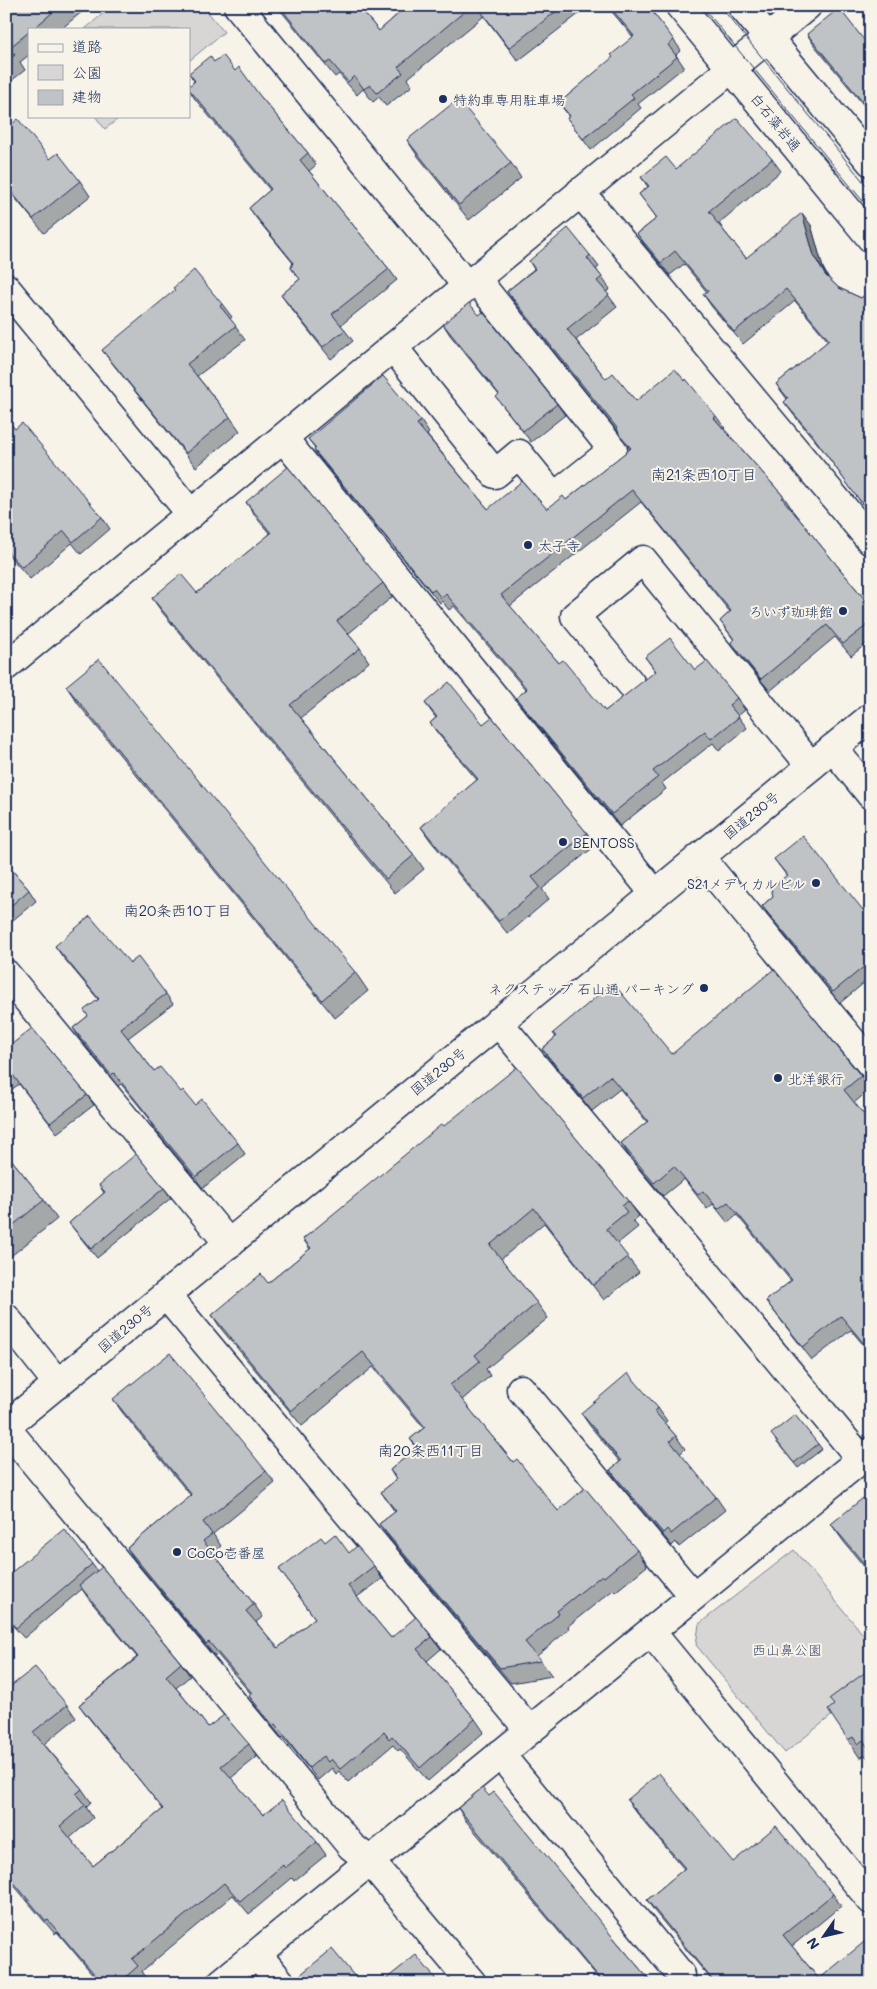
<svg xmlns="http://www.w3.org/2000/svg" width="877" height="1989" font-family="Mali,'Klee One',sans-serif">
<rect width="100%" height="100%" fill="#f7f3e8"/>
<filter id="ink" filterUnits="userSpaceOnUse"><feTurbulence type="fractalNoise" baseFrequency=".02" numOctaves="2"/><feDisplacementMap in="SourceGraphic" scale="10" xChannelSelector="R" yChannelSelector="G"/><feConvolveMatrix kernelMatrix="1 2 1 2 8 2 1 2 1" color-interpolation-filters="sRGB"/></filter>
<g filter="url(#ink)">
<g fill="#d7d6d4" stroke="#798299">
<path d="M112,6h91l21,26 -35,29v-32h-104z"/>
<path d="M95,116h27l-17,13z"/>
<path d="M794,1550l77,94v40l-86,69 -89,-108 3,-21z"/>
</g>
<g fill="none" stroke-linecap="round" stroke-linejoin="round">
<defs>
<g id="minor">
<path d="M238,6l229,280"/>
<path d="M580,192l291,349"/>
<path d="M6,288l185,226"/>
<path d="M393,347l102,127 24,-20 35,43 59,-47 -137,-171"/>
<path d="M283,438l372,456"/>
<path d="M6,666l801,-660"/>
<path d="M631,684l-56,-68 68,-56 168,206"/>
<path d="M833,748l38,47"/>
<path d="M700,857l171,207"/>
<path d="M6,974l223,270"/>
<path d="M498,1022l363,437"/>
<path d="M166,1295l363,435"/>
<path d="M6,1318l52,66"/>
<path d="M521,1389l172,207"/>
<path d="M6,1428l345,418 19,15 102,122"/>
<path d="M651,1632l220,268"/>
<path d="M500,1754l181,221"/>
<path d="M257,1954l24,29"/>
<path d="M221,1983l650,-532"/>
</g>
<g id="major">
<path d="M680,6l191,232"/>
<path d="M742,6l129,156"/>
</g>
<path id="highway" d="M6,1426l865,-709"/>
</defs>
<use href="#minor" stroke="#1b2f5e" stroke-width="31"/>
<use href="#major" stroke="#1b2f5e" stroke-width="31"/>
<use href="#highway" stroke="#1b2f5e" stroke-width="31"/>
<use href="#minor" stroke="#f7f3e8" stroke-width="28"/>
<use href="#major" stroke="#f7f3e8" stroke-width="28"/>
<use href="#highway" stroke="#f7f3e8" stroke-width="28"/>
<g stroke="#1b2f5e" stroke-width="1">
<path d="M702,6l169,205"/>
<path d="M720,6l151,185"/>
</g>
</g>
<g fill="#a5a8a9" stroke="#1b2f5e">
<path d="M6,6h83l-28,23h-32v26l-9,7 5,8 -19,15z"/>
<path d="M277,6h81l21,25 28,-25h182l-71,55 -34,-45 -77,63 5,7 -26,20 -7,-9 -6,5 -10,-13 -6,6 -18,-21 -4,3z"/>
<path d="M607,6h41l33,44 -5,5 8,12 -46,37 3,4 -50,42 -24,-32 2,-2 -10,-13 54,-45 20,-21z"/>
<path d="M807,34l64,15v65l-57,-69z"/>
<path d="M214,62l21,9 25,25 48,57 8,12 -7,6 80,98 8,11 -56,45 12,16 -22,18 -42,-53 -8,-11 19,-16 -9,-11 2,-5 -36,-44 -8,-11 21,-18 -75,-91 -6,-9 5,-9 -5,-8z"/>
<path d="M6,120l4,6 40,33 30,22 10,15 -46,37 -38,-46z"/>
<path d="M407,140l104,23 10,15 -52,42 -52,-65z"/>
<path d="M772,159l9,12 -62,52 5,8 22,27 65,-33 12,43 5,10 11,10 22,10 10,-8v226l-49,-67 -29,-35 -9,-12 3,-3 -11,-15 52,-43 -33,-40 -52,43 -31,-37 -9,-13 4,-2 -23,-28 -14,11 -24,-28 -9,-13 20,-16 -18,-24 9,-7 -7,-10 35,-8z"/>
<path d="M590,255l9,12 -3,2 14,20 -4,3 11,15 -41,33 30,39 30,22 80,15 9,12 -1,1 60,68 8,12h-1l80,98v33l-20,16 -16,-19 -65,54 -31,-37 -8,-12 3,-2 -14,-19 10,-9 -89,-110 -131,104 49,57 46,48 51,-39 -11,-15 50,13 42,28 8,12 -7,6 9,12 -28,23 -6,-8 -51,40 4,6 -46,37 -95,-116 -9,-12 10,-8 -72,-84 -5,4 -7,-9 -2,2 -118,-142 -8,-11 1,-2 -7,-9 113,-18 8,12 -2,2 61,74h59l19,-9 64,-51 -10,-13 -2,-4 -103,-129 -8,-12 27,-22 -5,-8z"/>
<path d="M222,304l10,13 -2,2 15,21 -48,36 33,41 10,14 -44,36 -84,-104 -10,-13z"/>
<path d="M479,315l78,89 8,11 -34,27 -35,-45 3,-2 -49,-60 -7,-11z"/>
<path d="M6,419l9,10 87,88 8,12 -29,25 -9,-11 -42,36 -24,-27z"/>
<path d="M246,502l137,81 9,14 -44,37 12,14 9,14 -68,56 113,137 10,14 -29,24 -233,-281 -10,-14 45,-5 73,-59 -15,-18z"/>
<path d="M66,686l289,286 13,19 -33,27 -256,-313z"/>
<path d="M425,703l58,21 104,109 8,13 -53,43 7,10 -41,35 -78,-94 -9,-13 56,-47 -38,-45 -9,-12 6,-5z"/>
<path d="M774,859l89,51 8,5v62l-31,26 -71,-87 -7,-10 11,-10 14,-20z"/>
<path d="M6,863l23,27 7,11 -29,24 -1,-1z"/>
<path d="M55,946l75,17 36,31 7,10 -45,34 26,33 41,34 43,38 7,11 -42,34 -48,-58 -7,-11 1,-1 -28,-34 -3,2 -38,-47 -7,-11 15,-12 10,-17 -36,-43z"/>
<path d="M553,1033l119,21 189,22 9,13 -16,14 17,20v231l-20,-24 -39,30 -36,-46 -10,-13 25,-20 -54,-66 -9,8 -15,-19 -6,5 -23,-30 -21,17 -33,-39 -9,-14 26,-21 -27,-33 -28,22 -40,-49 -10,-13 14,-12z"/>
<path d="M6,1049l81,46 7,10 -37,28 -38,-49 -13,10z"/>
<path d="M444,1126l184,75 11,15 -6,5 5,6 -21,17 22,28 -35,28 -60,-77 -43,36 36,44 11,15 -62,51 4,7 -28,24 51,62 45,49 79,39 10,16 -32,26 -2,-2 -45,36 1,3 -32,27 15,20 -41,7 -121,-144 -11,-15 16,-12 -14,-20 15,-12 -6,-10 27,-22 -7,-9 14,-11 -51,-61 -71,59 -80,-96 -10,-15 56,-32 42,-34 -7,-10z"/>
<path d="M6,1153l38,47 13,19 -51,41z"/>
<path d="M99,1185l65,3 7,10 -74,60 -21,-26 -7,-9 35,-30z"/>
<path d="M113,1399l153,72 9,12 -62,51 8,12 -8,7 41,51 9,13 -7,5 22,26 37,-30 -36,-49 46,-27 24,11 25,13 8,13 -25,18 34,41 41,-1 9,12 -14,12 48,58 9,13 -56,49 -28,-32 -2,2 -5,-6 -45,37 -9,-11 -3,3 -4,-6 -14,12 -35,-43 -1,1 -25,-30 -8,-12 2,-2 -34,-40 -2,2 -80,-96 -8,-12 64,-52 -69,-84z"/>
<path d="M658,1408l9,13 -3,2 12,13 9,13 -5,5 36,43 9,13 -46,37 -3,-5 -4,4 -53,-63 -9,-13 10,-8 -30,-36 -9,-13z"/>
<path d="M775,1440l43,4 4,5 -24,19z"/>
<path d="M871,1507v68l-27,-33 -13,-18z"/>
<path d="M92,1564l5,7 84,92 9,13 -14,12 32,39 41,17 8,13 -26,21 32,37 54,27 9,13 -32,26 -2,-3 -43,36 -16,-19 -91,76 5,8 -4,4h-43l-43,-51 -2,2 -49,-58v-186l61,15 9,13 -32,26 38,45 9,13 -5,5 7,11 -23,20 23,28 70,-57 -75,-92 -9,-12 58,-48 -49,-59 -6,-9 -58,49 -18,-20v-41z"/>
<path d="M871,1668v94l-6,-7 -5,3 -12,-18 -14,-34z"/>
<path d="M627,1800l106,62 100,32 8,12 -49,40 27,33 52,4h-157l-59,-71 -8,-12 37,-31 -48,-57z"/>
<path d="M458,1808l153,127 41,48h-50l-136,-162z"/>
</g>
<path fill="#86888a" stroke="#1b2f5e" d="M802,213l9,12 12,43 11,19 -20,-31z"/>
<g fill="#c0c3c5" stroke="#1b2f5e">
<path d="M6,6h54l-27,23h-4v3l-20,16 6,7 -9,7z"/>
<path d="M279,6h79l21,25 28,-25h64l-73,61 5,6 -26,20 -7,-8 -6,4 -10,-13 -6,6 -18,-21 -4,3z"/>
<path d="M477,6h86l-54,42z"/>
<path d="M609,6h39l26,34 -6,5 9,12 -46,37 3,4 -51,41 -16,-21 3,-2 -11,-13 54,-46 -2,-2 23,-19z"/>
<path d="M839,8l32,41v63l-64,-78z"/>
<path d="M223,55l12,16 4,-4 21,29 48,57 -8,7 89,109 -57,45 13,16 -22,17 -42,-52 19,-16 -9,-11 2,-6 -44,-54 22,-19 -82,-100v-3l6,-5 -6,-8 21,-17 4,6z"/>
<path d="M458,99l53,64 -52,42 -52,-65z"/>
<path d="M737,118l35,41 -63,52 6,7 -1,1 32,39 56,-45 12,43 11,19 14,13 22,10 10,-8v224l-17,-21 -41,-57 -29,-34 4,-4 -12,-14 53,-44 -43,-51 -52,43 -31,-38 5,-3 -33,-40 -14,12 -24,-29 20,-16 -18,-24 10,-8 -8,-9 25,-20 10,12z"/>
<path d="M18,119l32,40 8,-6 22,28 -47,38 -27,-34v-65l4,6z"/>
<path d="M568,228l22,27 -3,3 15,19 -5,4 12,14 -42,34 39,50 7,-6 23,28 39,-32 10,12 1,-2 30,37 -2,2 70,79 -2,1 89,109v15l-28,22 -16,-19 -66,54 -30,-37 3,-3 -14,-18 11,-10 -99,-121 -131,105 58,68 4,-3 42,51 51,-40 -11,-14 25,-19 25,32 12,-9 30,37 -8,7 10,12 -28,22 -6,-8 -52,40 5,6 -46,37 -96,-116 11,-9 -81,-95 -5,4 -7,-9 -3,2 -117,-141 2,-2 -8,-9 75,-63 38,45 -4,3 71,85 34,-28 25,28 16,-13 3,4 65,-52 -11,-12 -3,-8 -110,-137 28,-22 -6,-8z"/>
<path d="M194,270l28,34 -2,2 16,20 -49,38 43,53 -44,36 -84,-103 73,-60 -2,-2z"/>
<path d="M469,303l10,12 4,-3 74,92 -34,27 -27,-34 3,-3 -56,-70z"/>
<path d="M6,419l9,10 7,-6 80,94 -29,25 -9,-11 -42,36 -16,-17z"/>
<path d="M288,467l95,116 -46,38 23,27 -70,57 124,150 -28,24 -234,-281 29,-24 16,19 74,-60 -25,-31z"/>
<path d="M99,659l256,313 -33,28 -256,-314z"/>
<path d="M449,682l34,42 9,-7 95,116 -55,44 8,10 -41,34 -78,-94 57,-48 -48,-56 7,-6 -12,-14z"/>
<path d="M803,836l60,74 2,-2 6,7v46l-38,31 -71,-86 11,-10 -2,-8 16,-13 -13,-16z"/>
<path d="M6,863l23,27 -23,20z"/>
<path d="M90,916l40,47 8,-6 28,37 -46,34 34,43 6,-4 21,25 2,-2 12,15 7,-6 36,44 -42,34 -48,-58 2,-1 -36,-45 -3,2 -38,-47 15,-12 -4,-6 15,-11 -44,-53z"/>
<path d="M774,969l87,107 -17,14 27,33v229l-30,-36 -38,31 -37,-46 26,-21 -64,-78 -10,7 -15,-18 -5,4 -24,-29 -20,17 -33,-40 27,-22 -38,-45 -27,22 -41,-49 14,-12 -3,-4 60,-50 59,71z"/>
<path d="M32,1028l55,67 -37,28 -38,-49 -6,5v-30z"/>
<path d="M517,1067l111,134 -6,5 5,6 -21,17 22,28 -35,28 -59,-77 -44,37 47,58 -62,52 5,6 -30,24 63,77 4,-3 41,52 27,-23 52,62 -33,27 -2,-2 -45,36 2,3 -34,28 16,19 -41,7 -121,-144 17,-13 -15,-19 16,-13 -7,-9 28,-23 -8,-8 15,-12 -62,-75 -72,59 -79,-96 49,-41 7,9 43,-35 -8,-9 139,-115 2,2z"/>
<path d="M6,1153l38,47 -38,31z"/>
<path d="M136,1154l28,34 -73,61 -22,-26 36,-31 -6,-7z"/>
<path d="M170,1353l96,118 -63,51 9,12 -9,7 51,63 -8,7 32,37 37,-30 -36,-49 42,-32 4,5 10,-8 14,19 8,-7 17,20 -26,20 43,52 25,-21 16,20 -15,12 58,70 -55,49 -28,-32 -3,3 -5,-7 -44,37 -9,-10 -3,3 -5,-6 -14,12 -34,-44 -2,1 -24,-29 3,-3 -43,-51 -3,2 -79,-96 65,-53 -79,-96z"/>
<path d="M628,1373l30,35 -4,3 22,25 -6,5 46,56 -45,37 -4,-5 -4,4 -53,-63 11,-9 -40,-48z"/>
<path d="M795,1415l23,29 -24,19 -23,-29z"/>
<path d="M863,1498l8,9v65l-40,-48z"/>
<path d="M64,1529l28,35 -76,64 -10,-12v-39z"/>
<path d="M102,1567l79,96 -15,13 42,51 16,-12 25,29 -28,22 42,49 19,-15 35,42 -32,26 -2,-3 -43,36 -16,-18 -92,76 6,7 -19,17h-17l-54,-63 -2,1 -40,-48v-183l29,-23 32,38 -34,27 49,57 -6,5 9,11 -25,21 33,40 70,-57 -84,-104 59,-48 -59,-72z"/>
<path d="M871,1668v76l-4,2 -4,-6 -5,4 -5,-7 -5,3 -20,-30 6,-5 -5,-6z"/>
<path d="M659,1773l74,89 43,-36 57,68 -50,41 36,44 50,-41 2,3v42h-156l-68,-83 38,-32 -58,-68z"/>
<path d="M482,1788l7,8 5,-4 117,143 41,48h-49l-145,-175z"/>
<path d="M332,1949l28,34h-70z"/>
<path d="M416,1955l19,23v5h-54z"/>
<path d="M249,1975l6,8h-15z"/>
</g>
</g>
<g fill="#1b2f5e" stroke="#f7f3e8" stroke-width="2">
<circle cx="443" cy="99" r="5"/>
<circle cx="528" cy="545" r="5"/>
<circle cx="843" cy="611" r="5"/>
<circle cx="563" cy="842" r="5"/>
<circle cx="816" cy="883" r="5"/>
<circle cx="704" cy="988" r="5"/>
<circle cx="778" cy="1078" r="5"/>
<circle cx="177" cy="1552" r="5"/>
</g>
<g text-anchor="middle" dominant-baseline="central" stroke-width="4" stroke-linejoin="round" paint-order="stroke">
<g font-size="14" fill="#1b2f5e" stroke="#f7f3e8" text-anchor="start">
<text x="453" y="99">特約車専用駐車場</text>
<text x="538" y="545">太子寺</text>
<text x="833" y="611" text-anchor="end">ろいず珈琲館</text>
<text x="573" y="842">BENTOSS</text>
<text x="806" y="883" text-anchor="end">S21メディカルビル</text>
<text x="694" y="988" text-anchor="end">ネクステップ 石山通 パーキング</text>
<text x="788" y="1078">北洋銀行</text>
<text x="187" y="1552">CoCo壱番屋</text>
</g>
<g font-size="14" fill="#1b2f5e" stroke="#f7f3e8">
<text transform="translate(776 122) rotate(51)">白石藻岩通</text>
<text transform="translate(751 815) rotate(-39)">国道230号</text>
<text transform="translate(438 1071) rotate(-39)">国道230号</text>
<text transform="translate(125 1328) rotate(-40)">国道230号</text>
</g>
<g font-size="14" fill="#415076" stroke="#f7f3e8">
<text x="787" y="1649">西山鼻公園</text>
</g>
<g font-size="15" fill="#1b2f5e" stroke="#f7f3e8">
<text x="704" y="474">南21条西10丁目</text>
<text x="178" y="910">南20条西10丁目</text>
<text x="431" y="1450">南20条西11丁目</text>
</g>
</g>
<rect width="877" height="1989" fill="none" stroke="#f7f3e8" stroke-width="25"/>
<rect x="12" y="12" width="852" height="1964" fill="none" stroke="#1b2f5e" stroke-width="2" filter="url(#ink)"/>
<rect x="28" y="28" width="162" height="90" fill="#f7f3e8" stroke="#9fa5b1"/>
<rect x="38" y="44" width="25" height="8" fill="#f7f3e8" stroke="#9fa5b1"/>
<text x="72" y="52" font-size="15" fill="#1b2f5e">道路</text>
<rect x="38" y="65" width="25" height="15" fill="#d7d6d4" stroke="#9fa5b1"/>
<text x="72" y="78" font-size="15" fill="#1b2f5e">公園</text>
<rect x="38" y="90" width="25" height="15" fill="#c0c3c5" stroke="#9fa5b1"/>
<text x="72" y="102" font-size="15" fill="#1b2f5e">建物</text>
<g transform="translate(824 1936) rotate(236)" stroke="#f7f3e8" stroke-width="4" paint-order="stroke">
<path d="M0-4L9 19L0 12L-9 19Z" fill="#1b2f5e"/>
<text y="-8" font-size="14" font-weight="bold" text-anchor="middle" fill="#1b2f5e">N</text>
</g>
</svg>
